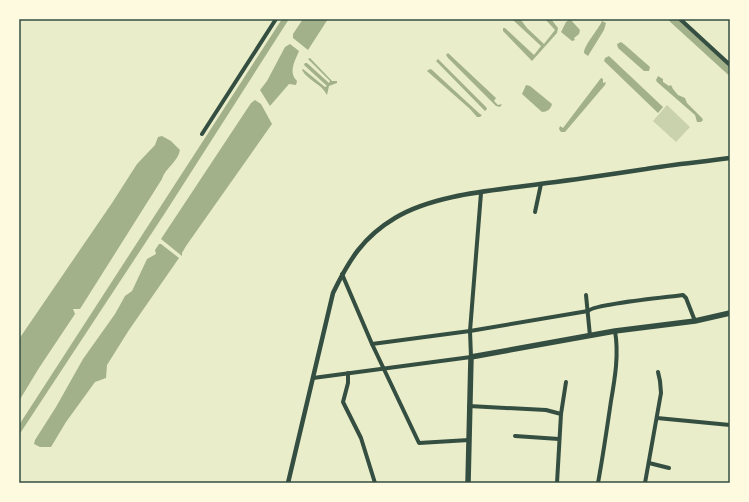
<svg xmlns="http://www.w3.org/2000/svg" width="749" height="502" font-family="Lora,serif">
<rect width="100%" height="100%" fill="#e9edc9"/>
<path fill="#cad2ad" d="M667,105l23,22 -14,15 -23,-21z"/>
<g fill="#a3b18a">
<path d="M282,19h7l-124,194 -146,222v-10z"/>
<path d="M303,19h25l-20,31 -15,-12v-4z"/>
<path d="M514,19l7,1 6,8 17,16 11,-14 -10,-11h6l7,9 -1,5 -25,28 -29,-30v-3h2l29,27 7,-9 -28,-26z"/>
<path d="M570,19l10,11 -1,4 -5,4 1,2 -3,1 -11,-9 5,-10z"/>
<path d="M602,21l4,2 -2,7 -16,26 -4,-3c0,-8 14,-23 18,-32z"/>
<path d="M621,42l4,3 25,22 -1,4h-5l-26,-23 -1,-4z"/>
<path d="M290,44l9,7c-4,10 -11,21 -2,30l-1,4 -7,-1 -19,22 -10,-16 7,-9 18,-34z"/>
<path d="M448,53l48,45 -2,3 4,4 4,-1 -2,3 -4,-1 -48,-48 -2,-3z"/>
<path d="M609,56l54,51 -5,6 -54,-52 1,-3z"/>
<path d="M310,58l22,23h5v2l-8,3 -2,9c-6,-12 -19,-14 -25,-25l1,-1 22,18 2,-1 -23,-21 1,-2h2l22,20 1,-2 -22,-22z"/>
<path d="M438,59l48,48 1,2 -2,2 -49,-50z"/>
<path d="M431,69l49,45 2,1 -2,2h-3l-7,-8 -43,-38 1,-1z"/>
<path d="M658,76l5,3v3l6,4 2,-1 2,4 5,6 7,3 2,5 15,15 1,2 -2,2h-4l-2,-7 -38,-33 -1,-2z"/>
<path d="M601,78l2,1v4l3,-1 -1,3 -40,47h-4l-2,-3 1,-3 3,2z"/>
<path d="M526,85l4,1 22,18c-1,5 -5,8 -10,8l-20,-18z"/>
<path d="M255,100l6,4 11,20 -86,122 -4,7v3l-21,-17 90,-136z"/>
<path d="M162,136l9,5 9,9c-2,12 -15,18 -18,29l-82,130h-7l2,5 -36,54 -20,33v-62l93,-136 25,-39 18,-19 3,-8z"/>
<path d="M159,244h2l18,14 -50,72 -22,35 -1,13 -11,4 -29,40 -15,25h-11l-6,-3 1,-4 21,-33 27,-48 32,-45 10,-18 7,-5 15,-32 9,-5 -1,-4z"/>
</g>
<g fill="none" stroke-linecap="round" stroke-linejoin="round">
<path stroke="#a3b18a" stroke-width="8" d="M673,19l57,52"/>
<g stroke="#344e41" stroke-width="4">
<path d="M680,19l50,46"/>
<path d="M202,134l74,-115"/>
<path d="M535,212l6,-28"/>
<path d="M342,274l30,70 47,99 50,-3"/>
<path d="M586,295l4,41"/>
<path d="M372,344l98,-13 118,-20c6,-7 81,-14 95,-16l3,3 9,23"/>
<path d="M348,373v10l-5,19 18,36 14,45"/>
<path d="M313,378l158,-21 -1,-26 11,-138"/>
<path d="M469,406l77,4 15,4"/>
<path d="M657,418l73,7"/>
<path d="M515,436l44,3"/>
<path d="M649,463l20,5"/>
<path d="M557,483l4,-69 5,-32"/>
<path d="M598,483c5,-27 9,-55 13,-82 4,-23 8,-47 4,-70"/>
<path d="M645,483l16,-90 -1,-12 -2,-9"/>
</g>
<path stroke="#344e41" stroke-width="4.5" d="M288,483l45,-190c16,-33 30,-56 62,-75 41,-25 106,-28 152,-35 33,-4 66,-9 99,-14 28,-5 56,-7 84,-11"/>
<path stroke="#344e41" stroke-width="5.5" d="M468,483l3,-126 144,-26 80,-10 35,-8"/>
</g>
<rect width="749" height="502" fill="none" stroke="#fefae0" stroke-width="40"/>
<rect x="20" y="20" width="709" height="462" fill="none" stroke="#344e41" stroke-width="1.5"/>
</svg>
